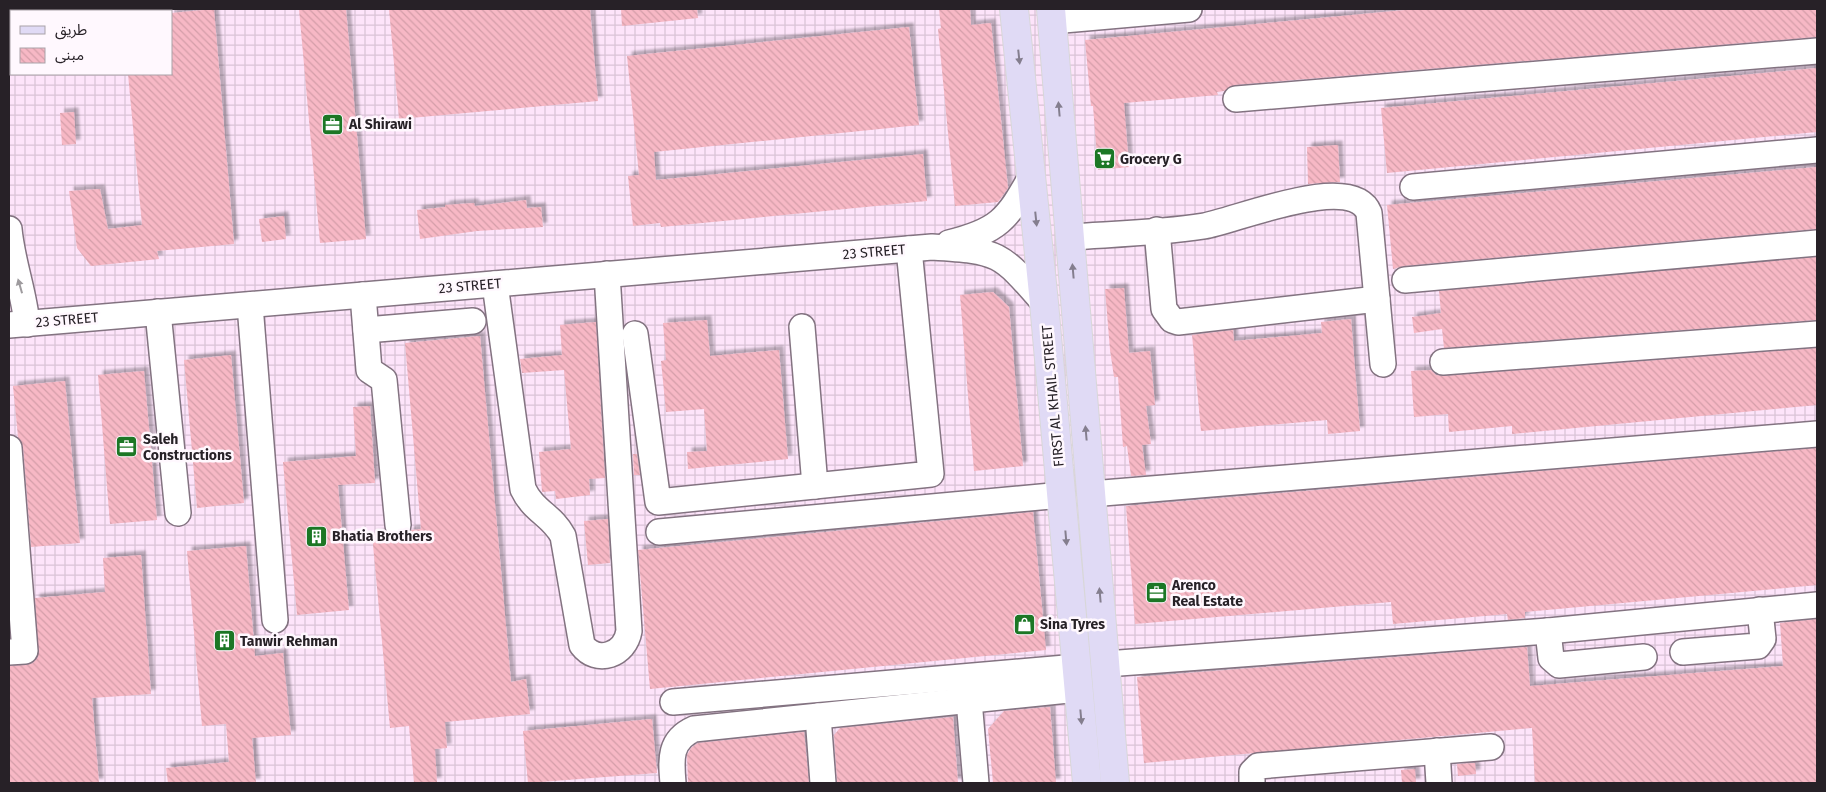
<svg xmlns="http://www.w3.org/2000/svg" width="1826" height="792" font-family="'Fira Sans','Noto Sans Arabic',sans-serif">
<defs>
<pattern id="industrial-grid" width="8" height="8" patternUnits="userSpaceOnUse" patternTransform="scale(1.25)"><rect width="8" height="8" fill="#fde4fa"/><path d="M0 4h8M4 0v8" fill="none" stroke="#d9c3d6"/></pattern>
<pattern id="building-back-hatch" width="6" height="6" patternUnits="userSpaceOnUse" patternTransform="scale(1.25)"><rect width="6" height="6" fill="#f7b8c5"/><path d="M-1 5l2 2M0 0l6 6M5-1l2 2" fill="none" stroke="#d49ea9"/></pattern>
<filter id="shadow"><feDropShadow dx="4.5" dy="-4.5" stdDeviation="1" flood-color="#0004"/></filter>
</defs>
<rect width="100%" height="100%" fill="#fff8fe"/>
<path fill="url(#industrial-grid)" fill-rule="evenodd" d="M9,9h1808v774h-1808zM11,11h160v63h-160z"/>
<g fill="url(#building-back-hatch)" filter="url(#shadow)">
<path d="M214,9l20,235 -77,7 2,8 -68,7 -14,-18 -8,-57 31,-2 8,40 34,-4 -14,-151h43v-61z"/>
<path d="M299,9h47l20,230 -46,4z"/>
<path d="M389,9h201l8,92 -199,18z"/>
<path d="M621,9h76l1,9 -76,8z"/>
<path d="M939,9h31l1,16 20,-2 17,165 -10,14 -43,4 -17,-177 3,-1z"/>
<path d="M1416,9h401v28l-582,48 -11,6 -7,1 1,3 -94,8 5,64 -31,3 -5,-64h-2l-6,-66z"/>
<path d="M909,27l10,98 -265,27 2,28 267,-26 4,47 -266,26 -1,-4 -27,3 -5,-50 11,-1 -12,-119z"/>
<path d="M1817,68v64l-430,41 -6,-65z"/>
<path d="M74,112l2,32 -14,1 -2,-32z"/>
<path d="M1338,145l2,37 -32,2 -1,-37z"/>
<path d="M1817,167v62l-413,37 -11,3 -6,-64z"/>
<path d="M526,200l1,8 14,-1 2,20 -66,4 -57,8 -3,-29 28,-3v-2l29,-2 1,3z"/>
<path d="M284,216l2,23 -24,3 -3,-23z"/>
<path d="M1817,257v63l-373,28 -2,-19 -28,4 -2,-16 29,-4 -2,-22z"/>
<path d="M1124,288l5,65 21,-2 5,54 -9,1 5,38 -9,1 4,30 -15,1 -4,-30 -4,1 -5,-70h-4l-4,-27 -5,-61z"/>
<path d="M993,292l16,15 14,159 -49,5 -14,-176z"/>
<path d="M1351,319l9,112 -32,3 -1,-14 -126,11 -9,-96 41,-5 1,11 88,-8 -1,-11z"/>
<path d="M707,320l3,36 69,-6 9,109 -100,10 -1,-17 20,-1 -3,-42 -38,3 -5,-51 5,-1 -3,-37z"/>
<path d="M596,322l9,156 -16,1 1,16 -34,4 -1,-8 -13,1 -3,-40 32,-3 -7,-79 -42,3 -2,-14 42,-4 -2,-30z"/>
<path d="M480,336l31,346 15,-3 4,35 -85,8 2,26 -12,1 2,33 -23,1 -5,-57 -19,2 -18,-194 14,-1 6,5 8,1 7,-3 4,-6 10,-1 -16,-186z"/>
<path d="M1817,348v57l-305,29v-8l-63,6 -1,-18 -34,3 -3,-46 20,-1 5,5 8,1z"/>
<path d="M231,355l13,148 -47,5 -13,-148z"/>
<path d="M144,371l13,149 -47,4 -12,-149z"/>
<path d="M65,381l15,162 -49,4 -8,-100 -5,-10 -5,-51z"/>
<path d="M370,406l5,77 -37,2 11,125 -52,5 -14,-153 73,-6 -3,-49z"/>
<path d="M1817,448v137l-292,27v6l-17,2 -1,-6 -114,10 -2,-22 -256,22 -9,-118z"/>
<path d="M633,454h4l3,21h-6z"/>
<path d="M1033,512l13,138 -396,39 -12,-139z"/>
<path d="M608,519l2,44 -22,2 -4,-44z"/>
<path d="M246,546l9,110 28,-3 8,82 -39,3 4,45h-88l-2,-15 63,-6 -3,-38 -24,2 -15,-175z"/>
<path d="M141,555l10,139 -59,4 7,85h-90v-117l17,-1 7,-2 5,-6 -3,-59 70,-6 -2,-34z"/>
<path d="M1817,619v164h-282l-3,-55 -388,35 -7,-86 390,-30 3,39 253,-20 -3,-43z"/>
<path d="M1050,707l6,76h-63l-5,-54 16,-18z"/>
<path d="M953,717l5,66h-121l-3,-48 6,-7z"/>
<path d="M652,719l5,54 -129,10 -5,-52z"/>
<path d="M804,732l5,51h-121l-1,-28 4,-7 7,-5z"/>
<path d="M1475,763l1,11 -18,2 -1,-12z"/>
<path d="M1415,769l1,14h-14l-1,-13z"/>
</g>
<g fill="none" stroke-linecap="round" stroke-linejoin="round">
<defs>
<g id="minor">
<path d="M1052,21l137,-12"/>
<path d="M1236,99l581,-48"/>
<path d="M1413,187l404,-37"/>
<path d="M9,229c3,33 15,63 18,95"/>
<path d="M1157,230l7,79 8,11 6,2 199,-23"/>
<path d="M1070,237c44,-3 90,-4 134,-11 31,-5 148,-55 165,-13l14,151"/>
<path d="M949,243c49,-12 58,-23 82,-66"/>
<path d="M1405,280l412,-37"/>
<path d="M495,284l28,205c11,23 29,26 40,47l19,109c15,20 43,10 47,-14l-22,-357"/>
<path d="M363,295l6,75 15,10 14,145"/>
<path d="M250,305l25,315"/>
<path d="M158,312l20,201"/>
<path d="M9,325l923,-78c67,4 68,5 112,56"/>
<path d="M802,327l13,159"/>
<path d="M366,330l107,-9"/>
<path d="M635,334l23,168 273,-28 -22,-225"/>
<path d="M1443,362l374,-28"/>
<path d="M9,448l16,203 -16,1"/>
<path d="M1091,494l726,-60"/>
<path d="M659,532l403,-37"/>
<path d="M1548,631l3,27 8,7 85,-8"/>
<path d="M1683,652l75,-6 5,-7 -3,-29"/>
<path d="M1106,664l442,-33 269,-26"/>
<path d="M969,700l7,83"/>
<path d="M673,702l404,-35"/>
<path d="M818,716l5,67"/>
<path d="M1437,751l2,32"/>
<path d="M673,783c-2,-23 -4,-43 21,-54l384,-40"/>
<path d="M1252,783v-11l6,-6 233,-19"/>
</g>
<g id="major">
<path d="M1014,9l30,294 43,480"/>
<path d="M1051,9l64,774"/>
</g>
</defs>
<use href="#minor" stroke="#837381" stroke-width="28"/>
<use href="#major" stroke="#d8d7d8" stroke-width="30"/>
<use href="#minor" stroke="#fff" stroke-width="25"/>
<use href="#major" stroke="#e0daf5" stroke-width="28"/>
</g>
<defs><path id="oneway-solid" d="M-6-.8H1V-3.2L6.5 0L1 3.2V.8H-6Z" transform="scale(1.25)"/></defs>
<g fill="#847e8e">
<use href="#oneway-solid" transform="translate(1019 57) rotate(84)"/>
<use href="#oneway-solid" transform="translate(1059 109) rotate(-95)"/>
<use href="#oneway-solid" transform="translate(1036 219) rotate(84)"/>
<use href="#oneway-solid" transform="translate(1073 271) rotate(-95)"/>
<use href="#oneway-solid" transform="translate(1086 433) rotate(-95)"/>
<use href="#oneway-solid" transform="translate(1066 538) rotate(85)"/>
<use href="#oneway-solid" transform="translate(1100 595) rotate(-95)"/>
<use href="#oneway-solid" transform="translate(1081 717) rotate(85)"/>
</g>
<use fill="#9e9b9e" href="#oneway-solid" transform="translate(20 286) rotate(-106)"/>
<defs>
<symbol id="office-square" viewBox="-11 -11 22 22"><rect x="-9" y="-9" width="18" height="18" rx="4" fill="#1c7725" stroke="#fff8fe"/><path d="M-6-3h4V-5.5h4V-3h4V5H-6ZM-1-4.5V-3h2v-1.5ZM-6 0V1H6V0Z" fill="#fff"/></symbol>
<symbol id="supermarket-square" viewBox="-11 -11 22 22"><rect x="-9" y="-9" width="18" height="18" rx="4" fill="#1c7725" stroke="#fff8fe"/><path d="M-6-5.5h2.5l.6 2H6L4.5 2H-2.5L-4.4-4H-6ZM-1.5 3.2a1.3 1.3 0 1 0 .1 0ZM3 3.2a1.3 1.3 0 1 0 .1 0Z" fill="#fff"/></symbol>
<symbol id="building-square" viewBox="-11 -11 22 22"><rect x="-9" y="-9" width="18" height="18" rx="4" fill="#1c7725" stroke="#fff8fe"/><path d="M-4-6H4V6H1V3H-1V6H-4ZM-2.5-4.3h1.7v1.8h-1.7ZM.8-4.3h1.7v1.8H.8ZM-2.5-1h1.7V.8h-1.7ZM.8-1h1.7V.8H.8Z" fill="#fff"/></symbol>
<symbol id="shop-square" viewBox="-11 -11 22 22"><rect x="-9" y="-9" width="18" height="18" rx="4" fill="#1c7725" stroke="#fff8fe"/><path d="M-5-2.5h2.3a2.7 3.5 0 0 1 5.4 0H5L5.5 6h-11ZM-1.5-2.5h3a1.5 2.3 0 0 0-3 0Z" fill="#fff"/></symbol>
</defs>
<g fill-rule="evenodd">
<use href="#office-square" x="320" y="112" width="25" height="25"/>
<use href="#supermarket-square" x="1092" y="146" width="25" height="25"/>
<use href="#office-square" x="114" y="434" width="25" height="25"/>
<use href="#building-square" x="304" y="524" width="25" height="25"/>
<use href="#office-square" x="1144" y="580" width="25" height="25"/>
<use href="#shop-square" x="1012" y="612" width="25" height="25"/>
<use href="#building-square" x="212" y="628" width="25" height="25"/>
</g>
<g text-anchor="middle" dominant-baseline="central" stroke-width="5" stroke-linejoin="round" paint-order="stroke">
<g font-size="14" font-weight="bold" fill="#272127" stroke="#fff8fe" text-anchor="start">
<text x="349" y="124">Al Shirawi</text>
<text x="1120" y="159">Grocery G</text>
<text x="143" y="439">Saleh<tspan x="143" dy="16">Constructions</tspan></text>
<text x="332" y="536">Bhatia Brothers</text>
<text x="1172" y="585">Arenco<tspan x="1172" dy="16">Real Estate</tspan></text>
<text x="1040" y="624">Sina Tyres</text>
<text x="240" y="641">Tanwir Rehman</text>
</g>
<g font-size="14" fill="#272127" stroke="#fff8fe">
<text transform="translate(874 252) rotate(-5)">23 STREET</text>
<text transform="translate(470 286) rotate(-5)">23 STREET</text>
<text transform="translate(67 320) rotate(-5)">23 STREET</text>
<text transform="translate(1053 396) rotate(-95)">FIRST AL KHAIL STREET</text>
</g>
</g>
<rect width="1826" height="792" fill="none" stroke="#272127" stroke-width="20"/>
<rect x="10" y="10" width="162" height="65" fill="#fff8fe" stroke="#a9a2a8"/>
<rect x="20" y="26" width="25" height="8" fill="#e0daf5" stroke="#a9a2a8"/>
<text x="55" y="35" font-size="15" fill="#272127">طريق</text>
<rect x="20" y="48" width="25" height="15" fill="url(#building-back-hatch)" stroke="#a9a2a8"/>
<text x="55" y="60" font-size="15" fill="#272127">مبنى</text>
</svg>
